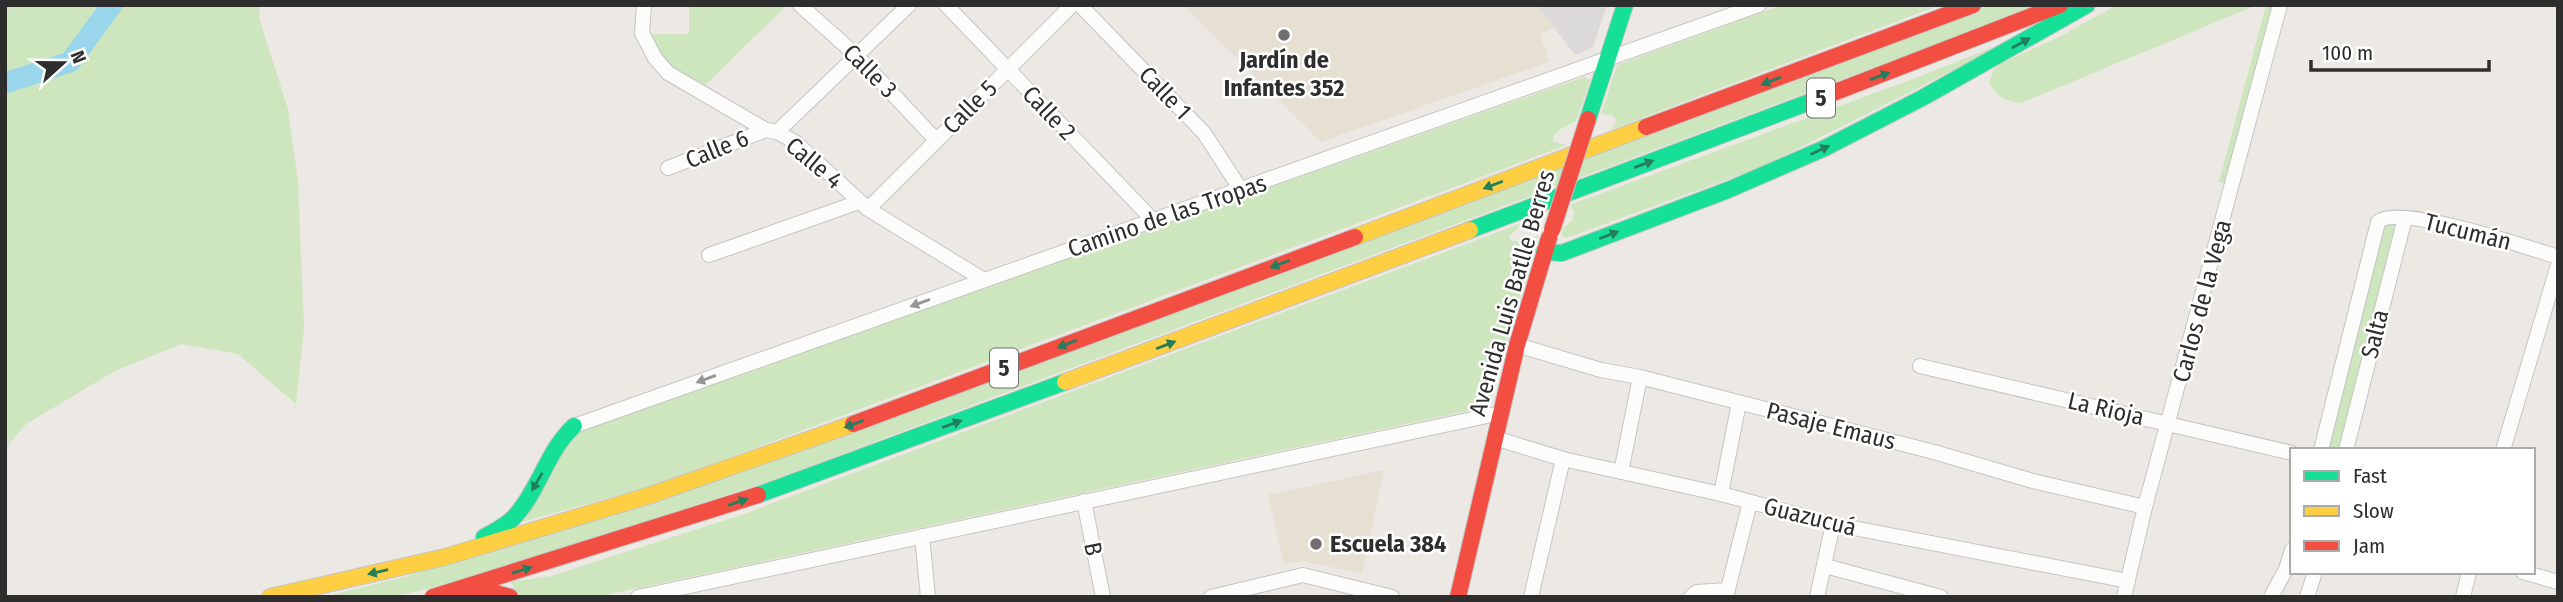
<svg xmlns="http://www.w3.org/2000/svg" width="2563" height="602" font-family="'Fira Sans Condensed',sans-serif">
<rect width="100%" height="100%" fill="#ece8e4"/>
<path fill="#dcd9db" d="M1537,5h70l-14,42 -18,8z"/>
<g fill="#e6e0d3">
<path d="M1183,5h354l18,23 -15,6 9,28 -228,80z"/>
<path d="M1384,470l-22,104 -59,-13 -19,4 -16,-70z"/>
</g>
<g fill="#cee6be">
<path d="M5,5h255l-1,13 29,91 10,73 6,146 -8,76 -58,-50 -57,-10 -66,27 -89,53 -21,25z"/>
<path d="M689,5h98l-86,84c-19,-13 -48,-29 -50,-55h38z"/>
<path d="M1783,5h157l-330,125 5,-5 1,-6 -4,-4 -11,-1 16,-49z"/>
<path d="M1989,5h51l-1270,476 -303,98 -73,18h-70l87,-22 1354,-483z"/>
<path d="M2117,5h140l-236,98c-15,-1 -25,-7 -32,-20l4,-12 9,-8 59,-27z"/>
<path d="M2266,5h8l-46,179 -9,-2z"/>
<path d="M2023,35l-264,133 -193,70 -4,-2 1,-8 9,-7 2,-9 -3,-5 1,-3 349,-128z"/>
<path d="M1584,77l7,3 -15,41 -17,9 -6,7 1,5 13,3 -908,339 -148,41 50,-75 23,-22z"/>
<path d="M2389,220l9,6 -58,224 -13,-1 55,-225z"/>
<path d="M1525,222l-16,14 2,5 8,1 18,-6 -45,159 -5,6 -15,9 -876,187h-78l-7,-15 40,-6 190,-61z"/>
</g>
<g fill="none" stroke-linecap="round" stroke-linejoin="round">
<path stroke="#99d6ec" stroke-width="21" d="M5,83l65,-21 42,-57"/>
<defs>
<g id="street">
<path d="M644,5l-2,28 13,25 13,15 98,57 11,2 18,10 73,67 116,71"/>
<path d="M800,5l57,51 79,84"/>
<path d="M946,5l207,215"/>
<path d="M1080,5l124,128 37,57"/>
<path d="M777,132l132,-127"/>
<path d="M668,168l98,-38"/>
<path d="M868,209l204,-204"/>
<path d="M709,255l150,-53"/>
<path d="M1517,345l84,25 39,7 294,75 99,29 112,26"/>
<path d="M1920,366l372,87"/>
<path d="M574,426l1185,-421"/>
<path d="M1495,438l68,21 158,35 112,30 295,57"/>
<path d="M2321,450l57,-228c20,-19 151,26 180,35"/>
<path d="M2346,450l59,-232"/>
<path d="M2503,450l55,-185"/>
<path d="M1621,472l19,-95"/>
<path d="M1721,494l18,-91"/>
<path d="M1084,501l19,96"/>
<path d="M922,536l6,61"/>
<path d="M1825,566l116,31"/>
<path d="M2523,572l35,10"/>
<path d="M638,597l863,-184"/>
<path d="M1211,597l92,-22 89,22"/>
<path d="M1531,597l32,-138"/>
<path d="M1691,597l6,-5 31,-2"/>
<path d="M1726,597l24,-95"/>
<path d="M1817,597l16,-73"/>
<path d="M2124,597l21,-90 135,-502"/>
<path d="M2271,597l15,-28 6,-19"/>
<path d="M2307,597l8,-25"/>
<path d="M2463,597l6,-25"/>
</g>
<g id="fast">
<path d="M1588,119l37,-114"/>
<path d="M1470,230l350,-132"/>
<path d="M1544,252l18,1 166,-63 97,-42 99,-51 163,-92"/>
<path d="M758,495l307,-113"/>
<path d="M484,537c11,-6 24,-12 32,-22 24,-27 31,-64 58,-89"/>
</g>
<g id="slow">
<path d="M1355,237l291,-110"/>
<path d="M1065,382l405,-152"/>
<path d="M270,597l175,-40 206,-62 202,-71"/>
</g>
<g id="jam">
<path d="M1820,98l240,-93"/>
<path d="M1646,127l327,-122"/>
<path d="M853,424l502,-187"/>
<path d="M469,593l20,-2 21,6"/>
<path d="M433,597l325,-102"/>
<path d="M1458,597l59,-252 32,-107"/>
</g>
</defs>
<use href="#street" stroke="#c5c4c5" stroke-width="16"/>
<use href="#fast" stroke="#c5c4c5" stroke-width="18"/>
<use href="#slow" stroke="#c5c4c5" stroke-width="18"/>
<use href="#jam" stroke="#c5c4c5" stroke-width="18"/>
<use href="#street" stroke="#fcfcfb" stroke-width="14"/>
<use href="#fast" stroke="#16e098" stroke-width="16"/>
<use href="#slow" stroke="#ffcf43" stroke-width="16"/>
<use href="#jam" stroke="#f24e42" stroke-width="16"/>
<defs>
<path id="jam-bridge" d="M1552,230l36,-111"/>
</defs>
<use href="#jam-bridge" stroke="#c5c4c5" stroke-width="18" stroke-linecap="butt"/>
<use href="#jam-bridge" stroke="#f24e42" stroke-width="16"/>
</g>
<defs><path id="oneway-solid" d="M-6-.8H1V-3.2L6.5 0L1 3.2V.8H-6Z" transform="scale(1.75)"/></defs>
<g fill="#237e5e">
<use href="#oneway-solid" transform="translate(2021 43) rotate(-29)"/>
<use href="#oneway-solid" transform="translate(1880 76) rotate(-21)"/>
<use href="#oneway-solid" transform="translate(1771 81) rotate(159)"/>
<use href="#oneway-solid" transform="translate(1820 150) rotate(-25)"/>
<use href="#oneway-solid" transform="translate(1644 164) rotate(-20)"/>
<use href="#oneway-solid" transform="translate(1493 185) rotate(159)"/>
<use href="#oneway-solid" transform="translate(1609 235) rotate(-21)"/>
<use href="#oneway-solid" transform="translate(1280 264) rotate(159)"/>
<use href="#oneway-solid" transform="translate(1067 344) rotate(159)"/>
<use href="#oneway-solid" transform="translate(1166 345) rotate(-21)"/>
<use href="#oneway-solid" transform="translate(854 424) rotate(159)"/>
<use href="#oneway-solid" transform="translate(952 424) rotate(-20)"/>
<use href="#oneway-solid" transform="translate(537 482) rotate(120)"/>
<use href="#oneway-solid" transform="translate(738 502) rotate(-19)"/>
<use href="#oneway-solid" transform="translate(522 570) rotate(-17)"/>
<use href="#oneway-solid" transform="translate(378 572) rotate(167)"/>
</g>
<g fill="#959594">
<use href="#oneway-solid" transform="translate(920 303) rotate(160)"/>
<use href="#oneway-solid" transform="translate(706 379) rotate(160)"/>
</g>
<g fill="#706f6e" stroke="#fff" stroke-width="2.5">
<circle cx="1284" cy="35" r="7"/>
<circle cx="1316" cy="544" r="7"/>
</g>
<g text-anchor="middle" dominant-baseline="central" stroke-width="5" stroke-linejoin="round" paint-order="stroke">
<g fill="#fff" stroke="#6d6d6d" stroke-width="2">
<rect x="1807" y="78.5" width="28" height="39" rx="5"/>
<rect x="990" y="348.5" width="28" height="39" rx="5"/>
</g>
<g font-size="23" font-weight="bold" fill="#2e2e2e">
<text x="1821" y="98">5</text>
<text x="1004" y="368">5</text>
</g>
<g font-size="24" font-weight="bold" fill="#2e2e2e" stroke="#fff">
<text x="1284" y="60">Jardín de<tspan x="1284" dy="28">Infantes 352</tspan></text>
<text x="1330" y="544" text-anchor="start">Escuela 384</text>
</g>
<g font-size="24" fill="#2e2e2e" stroke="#fff">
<text transform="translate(870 71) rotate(45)">Calle 3</text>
<text transform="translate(1165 93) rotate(46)">Calle 1</text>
<text transform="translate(970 107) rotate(-45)">Calle 5</text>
<text transform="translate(1049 113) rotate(46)">Calle 2</text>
<text transform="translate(717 149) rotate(-22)">Calle 6</text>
<text transform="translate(814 163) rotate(40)">Calle 4</text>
<text transform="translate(1167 216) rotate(-19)">Camino de las Tropas</text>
<text transform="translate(2468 232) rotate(14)">Tucumán</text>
<text transform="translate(1512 293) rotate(-74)">Avenida Luis Batlle Berres</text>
<text transform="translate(2202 301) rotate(-75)">Carlos de la Vega</text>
<text transform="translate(2375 334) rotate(-76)">Salta</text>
<text transform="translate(2106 409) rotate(13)">La Rioja</text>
<text transform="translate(1831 426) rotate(14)">Pasaje Emaus</text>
<text transform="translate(1810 517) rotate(14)">Guazucuá</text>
<text transform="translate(1093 549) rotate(79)">B</text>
</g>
</g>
<rect width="2563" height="602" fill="none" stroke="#2e2e2e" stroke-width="14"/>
<rect x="2290" y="448" width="245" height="126" fill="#ffffff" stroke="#ababab" stroke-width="2"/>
<rect x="2304" y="471" width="35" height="10" fill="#16e098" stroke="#ababab" stroke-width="2"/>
<text x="2353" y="483" font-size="21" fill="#2e2e2e">Fast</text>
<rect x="2304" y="506" width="35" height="10" fill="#ffcf43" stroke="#ababab" stroke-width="2"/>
<text x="2353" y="518" font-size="21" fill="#2e2e2e">Slow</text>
<rect x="2304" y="541" width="35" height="10" fill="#f24e42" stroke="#ababab" stroke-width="2"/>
<text x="2353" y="553" font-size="21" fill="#2e2e2e">Jam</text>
<g transform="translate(63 63) rotate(69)" stroke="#ffffff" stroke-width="5" paint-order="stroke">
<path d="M0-5L12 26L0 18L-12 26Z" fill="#2e2e2e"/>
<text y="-10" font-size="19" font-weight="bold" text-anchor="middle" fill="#2e2e2e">N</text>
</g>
<path d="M2311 60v10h178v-10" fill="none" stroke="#2e2e2e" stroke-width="3.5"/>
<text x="2322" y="60" font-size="21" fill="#2e2e2e" stroke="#ffffff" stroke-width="5" paint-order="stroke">100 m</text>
</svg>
